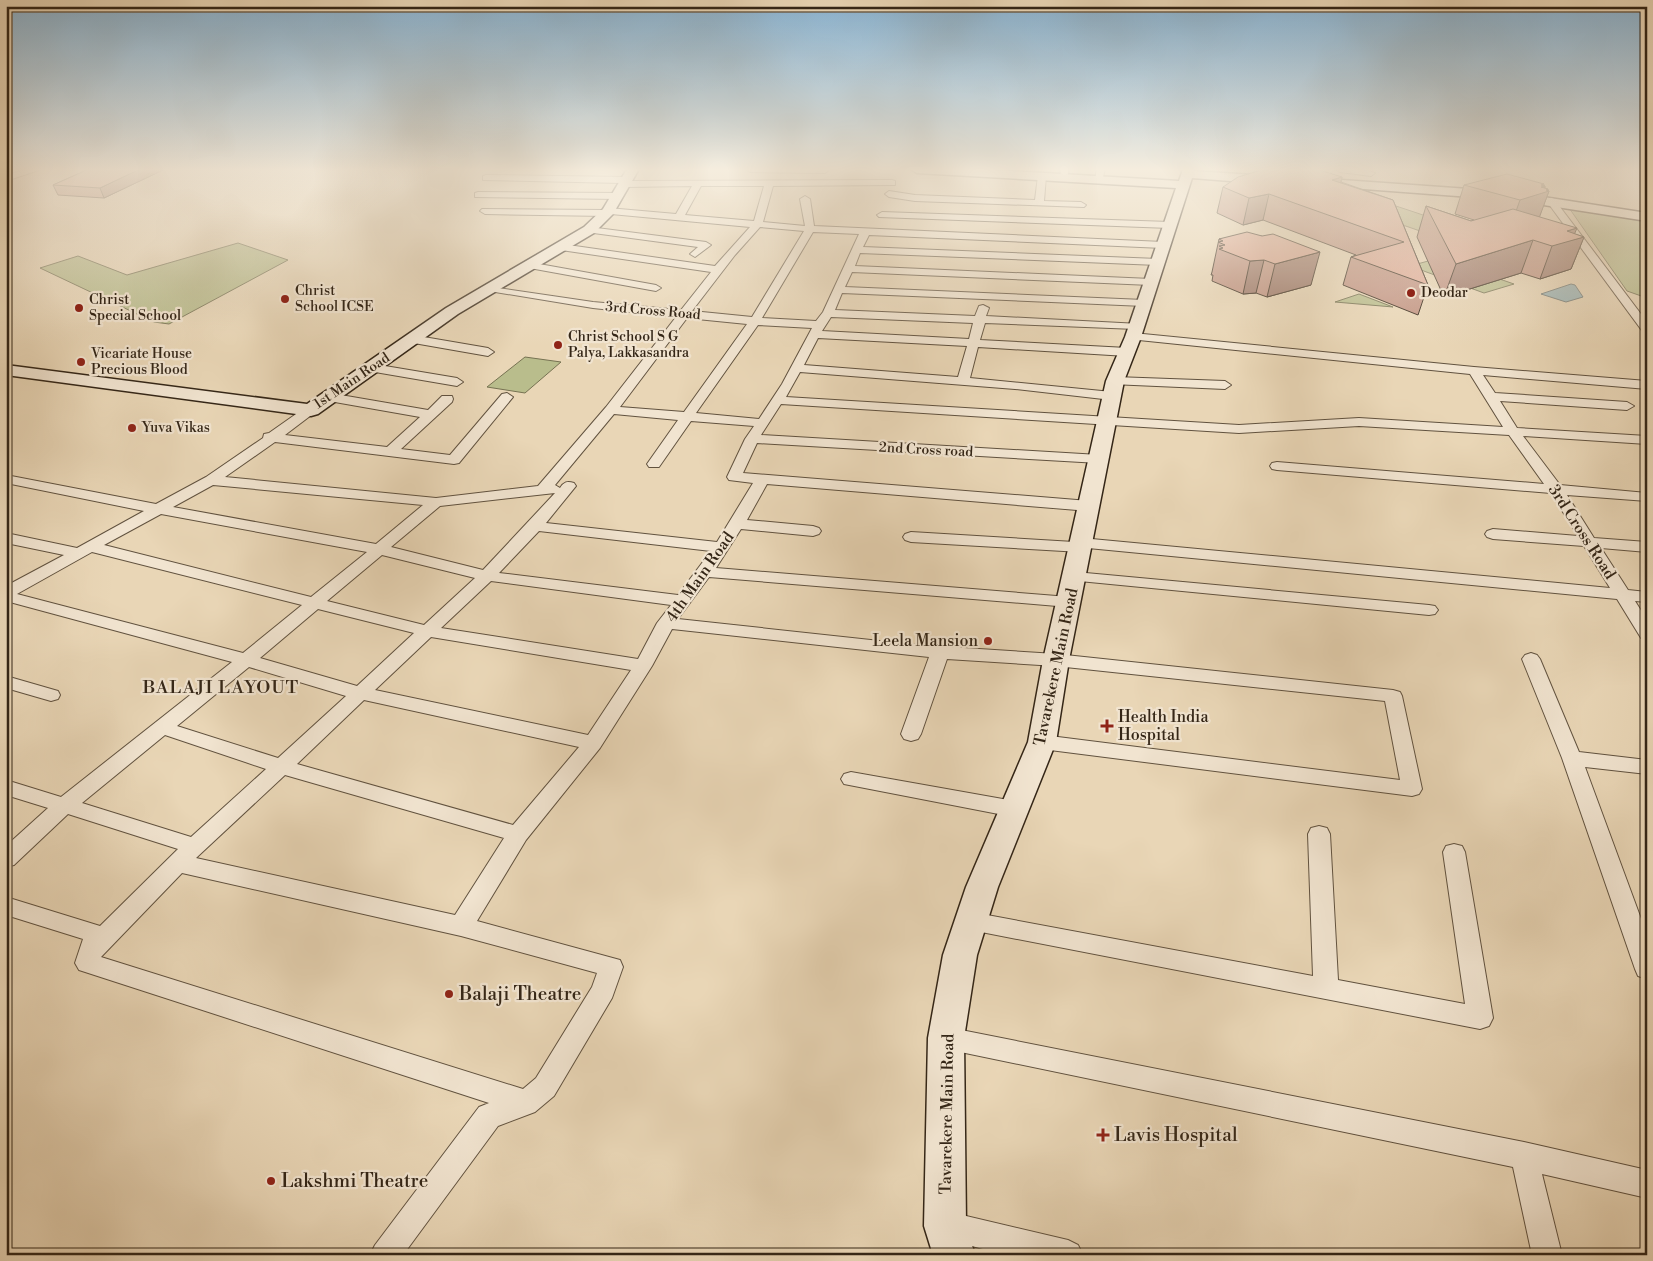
<svg xmlns="http://www.w3.org/2000/svg" width="1653" height="1261" font-family="'Libre Bodoni',serif">
<rect width="100%" height="100%" fill="#e9d6b6"/>
<filter id="stains"><feTurbulence type="fractalNoise" baseFrequency=".004" numOctaves="4"/><feColorMatrix values="0 0 0 0 .2 0 0 0 0 .09 0 0 0 0 .02 0 0 0 .5 -.17"/></filter>
<radialGradient id="worn" r=".72"><stop offset=".6" stop-color="#630" stop-opacity="0"/><stop offset="1" stop-color="#630" stop-opacity=".3"/></radialGradient>
<g fill="#b9bd8c" stroke="#767252">
<path d="M1390,204l96,32 -28,8 -96,-33z"/>
<path d="M1567,205l80,15v78l-20,-7z"/>
<path d="M238,243l50,17 -119,64 -15,-2 -114,-54 38,-12 49,19z"/>
<path d="M1439,258l75,26 -30,9 -74,-27z"/>
<path d="M1359,294l34,13 -58,-5z"/>
<path d="M525,357l36,5 -36,31 -38,-6z"/>
</g>
<path fill="#9cb6b8" stroke="#727c78" d="M1571,284l4,1 8,12 -17,5 -25,-8z"/>
<g fill="none" stroke-linecap="round" stroke-linejoin="round">
<defs>
<g id="street">
<path d="M29,169h13l-36,12v-6z"/>
<path d="M746,169h83v1l-4,3 -75,-1z"/>
<path d="M1061,169h8l-2,10 -7,-2z"/>
<path d="M1097,169h8l-3,12 -7,-2z"/>
<path d="M1336,169h24l15,4 -4,3 -31,-4z"/>
<path d="M1042,173l4,3 -2,25 37,1 5,3 -2,2 -169,-6 -26,-4 -4,-3 4,-3 26,4 120,5 3,-24z"/>
<path d="M486,175l141,2 3,1v3l262,-1 3,1v4l-122,1 -10,36 42,4 -5,-27 5,-3 5,3 4,27 349,16 5,3 -5,3 -294,-13 -6,12 295,12 5,3 -5,3 -298,-12 -5,13 296,13 5,3 -5,3 -299,-13 -7,15 299,13 6,3 -6,3 -302,-13 -7,17 140,6 4,-10 4,-1 6,3 -3,8 154,8 2,2 -6,3 -151,-6 -5,17 147,8 6,4 -6,4 -149,-9 -8,31 142,14 5,1 1,3 -1,3 -5,1 -97,-11 -215,-17 -14,25 453,28 120,-7 144,9 -33,-53 -341,-35 -2,-2 6,-4 341,34 173,14v8l-164,-14 12,18 132,9 7,4 -7,4 -127,-9 17,27 130,8v8l-124,-8 37,49 87,8v8l-80,-6 27,43 53,4v10l-46,-4 27,42 19,2v10l-12,-1 12,19v19l-6,-1 -24,-39 -529,-51 -7,4 -170,-10 -6,-2 -2,-3 2,-3 6,-2 163,10 7,-4 529,50 -26,-42 -91,-7 -6,-2 -2,-3 2,-3 6,-2 85,7 -27,-43 -274,-23 -5,-1 -2,-3 2,-3 5,-1 267,22 -35,-49 -150,-9 -120,7 -458,-29 -20,31 338,20 5,1 2,3 -2,3 -5,1 -342,-20 -14,30 346,28 5,2 3,3 -3,3 -5,2 -322,-27 -20,36 66,6 6,2 2,3 -2,3 -6,2 -72,-7 -25,39 353,29 6,1 2,4 -2,4 -6,1 -360,-30 -31,42 239,26 139,9 337,36 7,2 2,4 20,93 -3,5 -7,2 -370,-47 -7,-2 -3,-5 3,-5 7,-2 358,45 -15,-79 -329,-35 -109,-7 -26,75 -3,5 -7,2 -7,-2 -3,-5 28,-77 -257,-28 -20,37 -52,82 -74,92 -49,81 143,39 3,7 -11,31 -58,98 -19,16 -37,14 -95,129h-33l5,-10 104,-138 10,-4 -410,-133 -4,-7 8,-24 -77,-24v-18l94,29 78,-77 -110,-35 -54,51 -8,2v-21l42,-38 -42,-13v-15l55,17 171,-135 -226,-61v-15l58,-31 -58,-12v-10l71,15 67,-37 -138,-28v-8l150,29 50,-27 57,-39 1,-4 5,-1 37,-26 5,-1 7,4 -33,25 102,12 33,-30 -91,-16 -5,-1 -1,-3 1,-3 5,-1 99,17 14,-14h10l1,3 -1,3 -51,47 49,6 52,-61 5,-1 6,4 -54,66 -5,1 -179,-22 -50,35 211,21 102,-12 68,-79 70,-90 -83,-9 -104,-17 -5,-3 1,-2 108,16 88,8 30,-38 -150,-22 -5,-3 5,-3 154,22 35,-39 -139,-13 -4,2 -122,-2 -5,-3 2,-2 122,1 4,-2 68,6 16,-28 -67,1 -3,-1v-3l-139,-3v-4zM701,186h63l-10,35 -69,-6zM760,227l44,4 -52,86 -60,-6 43,-56zM813,232l46,2 -36,78 -7,9 -54,-3zM831,317l142,6 -4,16 -147,-8zM687,318l60,6 -63,88 -64,-5zM758,325l54,3 -30,56 -23,35 -63,-6zM818,338l149,8 -9,31 -154,-12zM614,414l64,6 -31,44 2,3h10l32,-46 63,5 -9,13 -18,38 2,3 24,3 -36,59 -171,-19 30,-37 -2,-3c-7,-2 -10,-1 -14,5l-5,-3zM213,485l210,20 -47,39 -203,-37zM555,493l-72,77 -92,-23 49,-41zM161,514l206,38 -56,45 -207,-52zM539,531l172,20 -33,44 -179,-22zM92,552l210,53 -59,48 -226,-59zM382,555l93,23 -51,47 -97,-24zM491,581l180,24 -14,18 -19,36 -197,-31zM318,609l96,24 -57,53 -97,-28zM431,637l200,33 -43,65 -213,-45zM249,667l97,29 -68,62 -101,-32zM364,700l215,47 -66,78 -216,-61zM165,735l101,34 -75,68 -109,-34zM285,775l219,63 -49,77 -259,-57zM182,873l279,63 136,37 -5,14 -56,91 -13,11 -422,-132z"/>
<path d="M478,192l140,1 5,3 -5,3 -143,-2v-4z"/>
<path d="M1551,198l3,1 93,123v11l-4,-1 -95,-129v-4z"/>
<path d="M882,212l288,10 5,3 -5,3 -291,-11 -2,-2z"/>
<path d="M589,227l117,15 5,3 -16,12 -5,-3 8,-7 -112,-15v-4z"/>
<path d="M528,262l128,23 5,3 -5,3 -132,-24 -1,-2z"/>
<path d="M412,335l76,13 6,4 -6,4 -80,-14 -2,-3z"/>
<path d="M373,364l84,14 6,4 -6,4 -88,-15 -2,-3z"/>
<path d="M1115,377l110,4 6,4 -6,4 -114,-5 -2,-3 2,-3z"/>
<path d="M1075,572l354,33 6,1 3,4 -3,4 -6,1 -360,-35 -2,-3 2,-3z"/>
<path d="M1531,653l6,2 3,4 39,93 68,8v14l-62,-7 62,168v44l-9,-3 -3,-7 -73,-211 -40,-99 3,-4z"/>
<path d="M6,676l52,15 2,4 -2,4 -7,2 -45,-13z"/>
<path d="M851,772l163,29 7,3 3,5 -3,5 -7,3 -170,-33 -3,-5 3,-5z"/>
<path d="M1319,826l8,2 3,6 8,146 127,24 -22,-152 3,-6 8,-2 8,2 3,6 28,166 -4,8 -9,3 -509,-99 -8,-2 -4,-7 4,-7 8,-2 342,64 -5,-142 3,-6z"/>
<path d="M946,1027l578,115 123,28v28l-105,-24 20,81h-30l-19,-88 -567,-118 -9,-3 -4,-8 4,-8z"/>
<path d="M945,1211l123,29 10,5 5,10h-78l-70,-19 -5,-10 5,-10z"/>
</g>
<g id="secondary">
<path d="M627,169h12l-26,45 -19,19 -136,81 -140,100 -7,2 -305,-41v-10l301,39 139,-96 138,-81 19,-18z"/>
<path d="M911,169h67l201,12 4,-12h12l-1,2 75,5 6,4 -6,4 -77,-6 -51,159 -17,44 -55,279 -13,82 -58,145 -21,68 -13,83 2,188 9,29h-42l-9,-29 4,-188 15,-83 23,-68 62,-145 15,-82 63,-279 19,-44 51,-149 -259,-15z"/>
<path d="M1314,178l197,14 136,21v8l-136,-21 -201,-15 -2,-3 2,-3z"/>
</g>
</defs>
<use href="#street" stroke="#61523f" stroke-width="2"/>
<use href="#secondary" stroke="#342617" stroke-width="3"/>
<use href="#street" fill="#f1e4d0" fill-rule="evenodd"/>
<use href="#secondary" fill="#f1e4d0" fill-rule="evenodd"/>
</g>
<g fill="#c19281" stroke="#342617">
<path d="M89,169h76l-61,29 -46,-3 -5,-10z"/>
<path d="M1342,177l-1,5 52,18 35,85 -10,30 -75,-30 8,-28 5,-2 -93,-35 -20,5 -26,-12 6,-26z"/>
<path d="M1544,184l-1,1 2,1v2l4,3 -10,26 35,17 10,3 -13,32 -31,10 -19,-6 -77,24 -27,-60 9,-31 45,15 3,-1 -19,-6 9,-29z"/>
<path d="M1262,236l49,49 -44,12 -11,-4 -13,1 -31,-13 1,-6h-2l1,-3 7,-33z"/>
</g>
<g fill="#9d7769" stroke="#342617">
<path d="M140,169h25l-61,29 -4,-10z"/>
<path d="M1342,177l-6,26 -4,-23z"/>
<path d="M1544,184l-1,3 2,-1 -2,7 3,-3 2,-1v3l1,-1 -11,30 -29,10 11,-31 21,-15z"/>
<path d="M1269,194l-6,26 -20,5 6,-27z"/>
<path d="M1577,228l-5,12 12,-3 -13,32 -31,10 12,-33 15,-15z"/>
<path d="M1533,240l-12,33 -77,24 12,-33z"/>
<path d="M1320,252l-9,33 -44,12 8,-33z"/>
<path d="M1264,260l-8,33 -13,1 7,-33z"/>
</g>
<g fill="#e0aa96" stroke="#342617">
<path d="M89,169h51l-40,19 -47,-3z"/>
<path d="M1290,169h26l26,8 -10,3 61,20 35,85 -77,-28 53,-15 -135,-48 -20,4 -26,-11 15,-10 20,-6z"/>
<path d="M1507,174l37,10 -3,1 4,1 -4,1 7,2 -2,1 3,1 -29,9 -56,-15z"/>
<path d="M1426,206l45,15 42,-12 64,19 -10,3 17,6 -32,9 -19,-6 -77,24z"/>
<path d="M1247,232l15,4 11,-2 47,18 -45,12 -11,-4 -14,1 -31,-12 4,-1 -4,-2 6,-1 -7,-3 5,-1 -4,-2z"/>
</g>
<linearGradient id="sky" x2="0" y2="1"><stop stop-color="#89b5d5"/><stop offset="0.49" stop-color="#f5edde"/><stop offset="1" stop-color="#f5edde" stop-opacity="0"/></linearGradient>
<rect width="1653" height="346" fill="url(#sky)"/>
<g fill="#8f2418" stroke="#f1e4d0" stroke-width="2">
<circle cx="1411" cy="293" r="5"/>
<circle cx="285" cy="299" r="5"/>
<circle cx="79" cy="308" r="5"/>
<circle cx="558" cy="345" r="5"/>
<circle cx="81" cy="362" r="5"/>
<circle cx="132" cy="428" r="5"/>
<circle cx="988" cy="641" r="5"/>
<path d="M1104.5 718.5h5v5h5v5h-5v5h-5v-5h-5v-5h5z"/>
<circle cx="449" cy="994" r="5"/>
<path d="M1100.5 1127.5h5v5h5v5h-5v5h-5v-5h-5v-5h5z"/>
<circle cx="271" cy="1181" r="5"/>
</g>
<g text-anchor="middle" dominant-baseline="central" stroke-width="4.5" stroke-linejoin="round" paint-order="stroke">
<g font-size="14" fill="#342617" stroke="#f1e4d0" text-anchor="start">
<text x="295" y="291">Christ<tspan x="295" dy="16">School ICSE</tspan></text>
<text x="1421" y="293">Deodar</text>
<text x="89" y="300">Christ<tspan x="89" dy="16">Special School</tspan></text>
<text x="568" y="337">Christ School S G<tspan x="568" dy="16">Palya, Lakkasandra</tspan></text>
<text x="91" y="354">Vicariate House<tspan x="91" dy="16">Precious Blood</tspan></text>
<text x="142" y="428">Yuva Vikas</text>
</g>
<g font-size="14" fill="#342617" stroke="#f1e4d0">
<text transform="translate(653 311) rotate(5)">3rd Cross Road</text>
<text transform="translate(352 381) rotate(-34)">1st Main Road</text>
<text transform="translate(926 450) rotate(3)">2nd Cross road</text>
</g>
<g font-size="16" fill="#342617" stroke="#f1e4d0">
<text transform="translate(1582 532) rotate(57)">3rd Cross Road</text>
<text transform="translate(700 577) rotate(-55)">4th Main Road</text>
<text transform="translate(1056 667) rotate(-78)">Tavarekere Main Road</text>
<text transform="translate(947 1114) rotate(-89)">Tavarekere Main Road</text>
</g>
<g font-size="16" fill="#342617" stroke="#f1e4d0" text-anchor="end">
<text x="978" y="641">Leela Mansion</text>
<text x="1118" y="717" text-anchor="start">Health India<tspan x="1118" dy="18">Hospital</tspan></text>
</g>
<g font-size="18" letter-spacing="1" fill="#342617" stroke="#f1e4d0">
<text x="221" y="687">BALAJI LAYOUT</text>
</g>
<g font-size="19" fill="#342617" stroke="#f1e4d0" text-anchor="start">
<text x="459" y="994">Balaji Theatre</text>
<text x="1114" y="1135">Lavis Hospital</text>
<text x="281" y="1181">Lakshmi Theatre</text>
</g>
</g>
<rect width="1653" height="1261" fill="none" stroke="#e9d6b6" stroke-width="25"/>
<rect x="8" y="8" width="1638" height="1246" fill="none" stroke="#342617" stroke-width="2.5"/>
<rect x="12" y="12" width="1628" height="1236" fill="none" stroke="#342617"/>
<rect width="100%" height="100%" filter="url(#stains)"/>
<rect width="100%" height="100%" fill="url(#worn)"/>
</svg>
